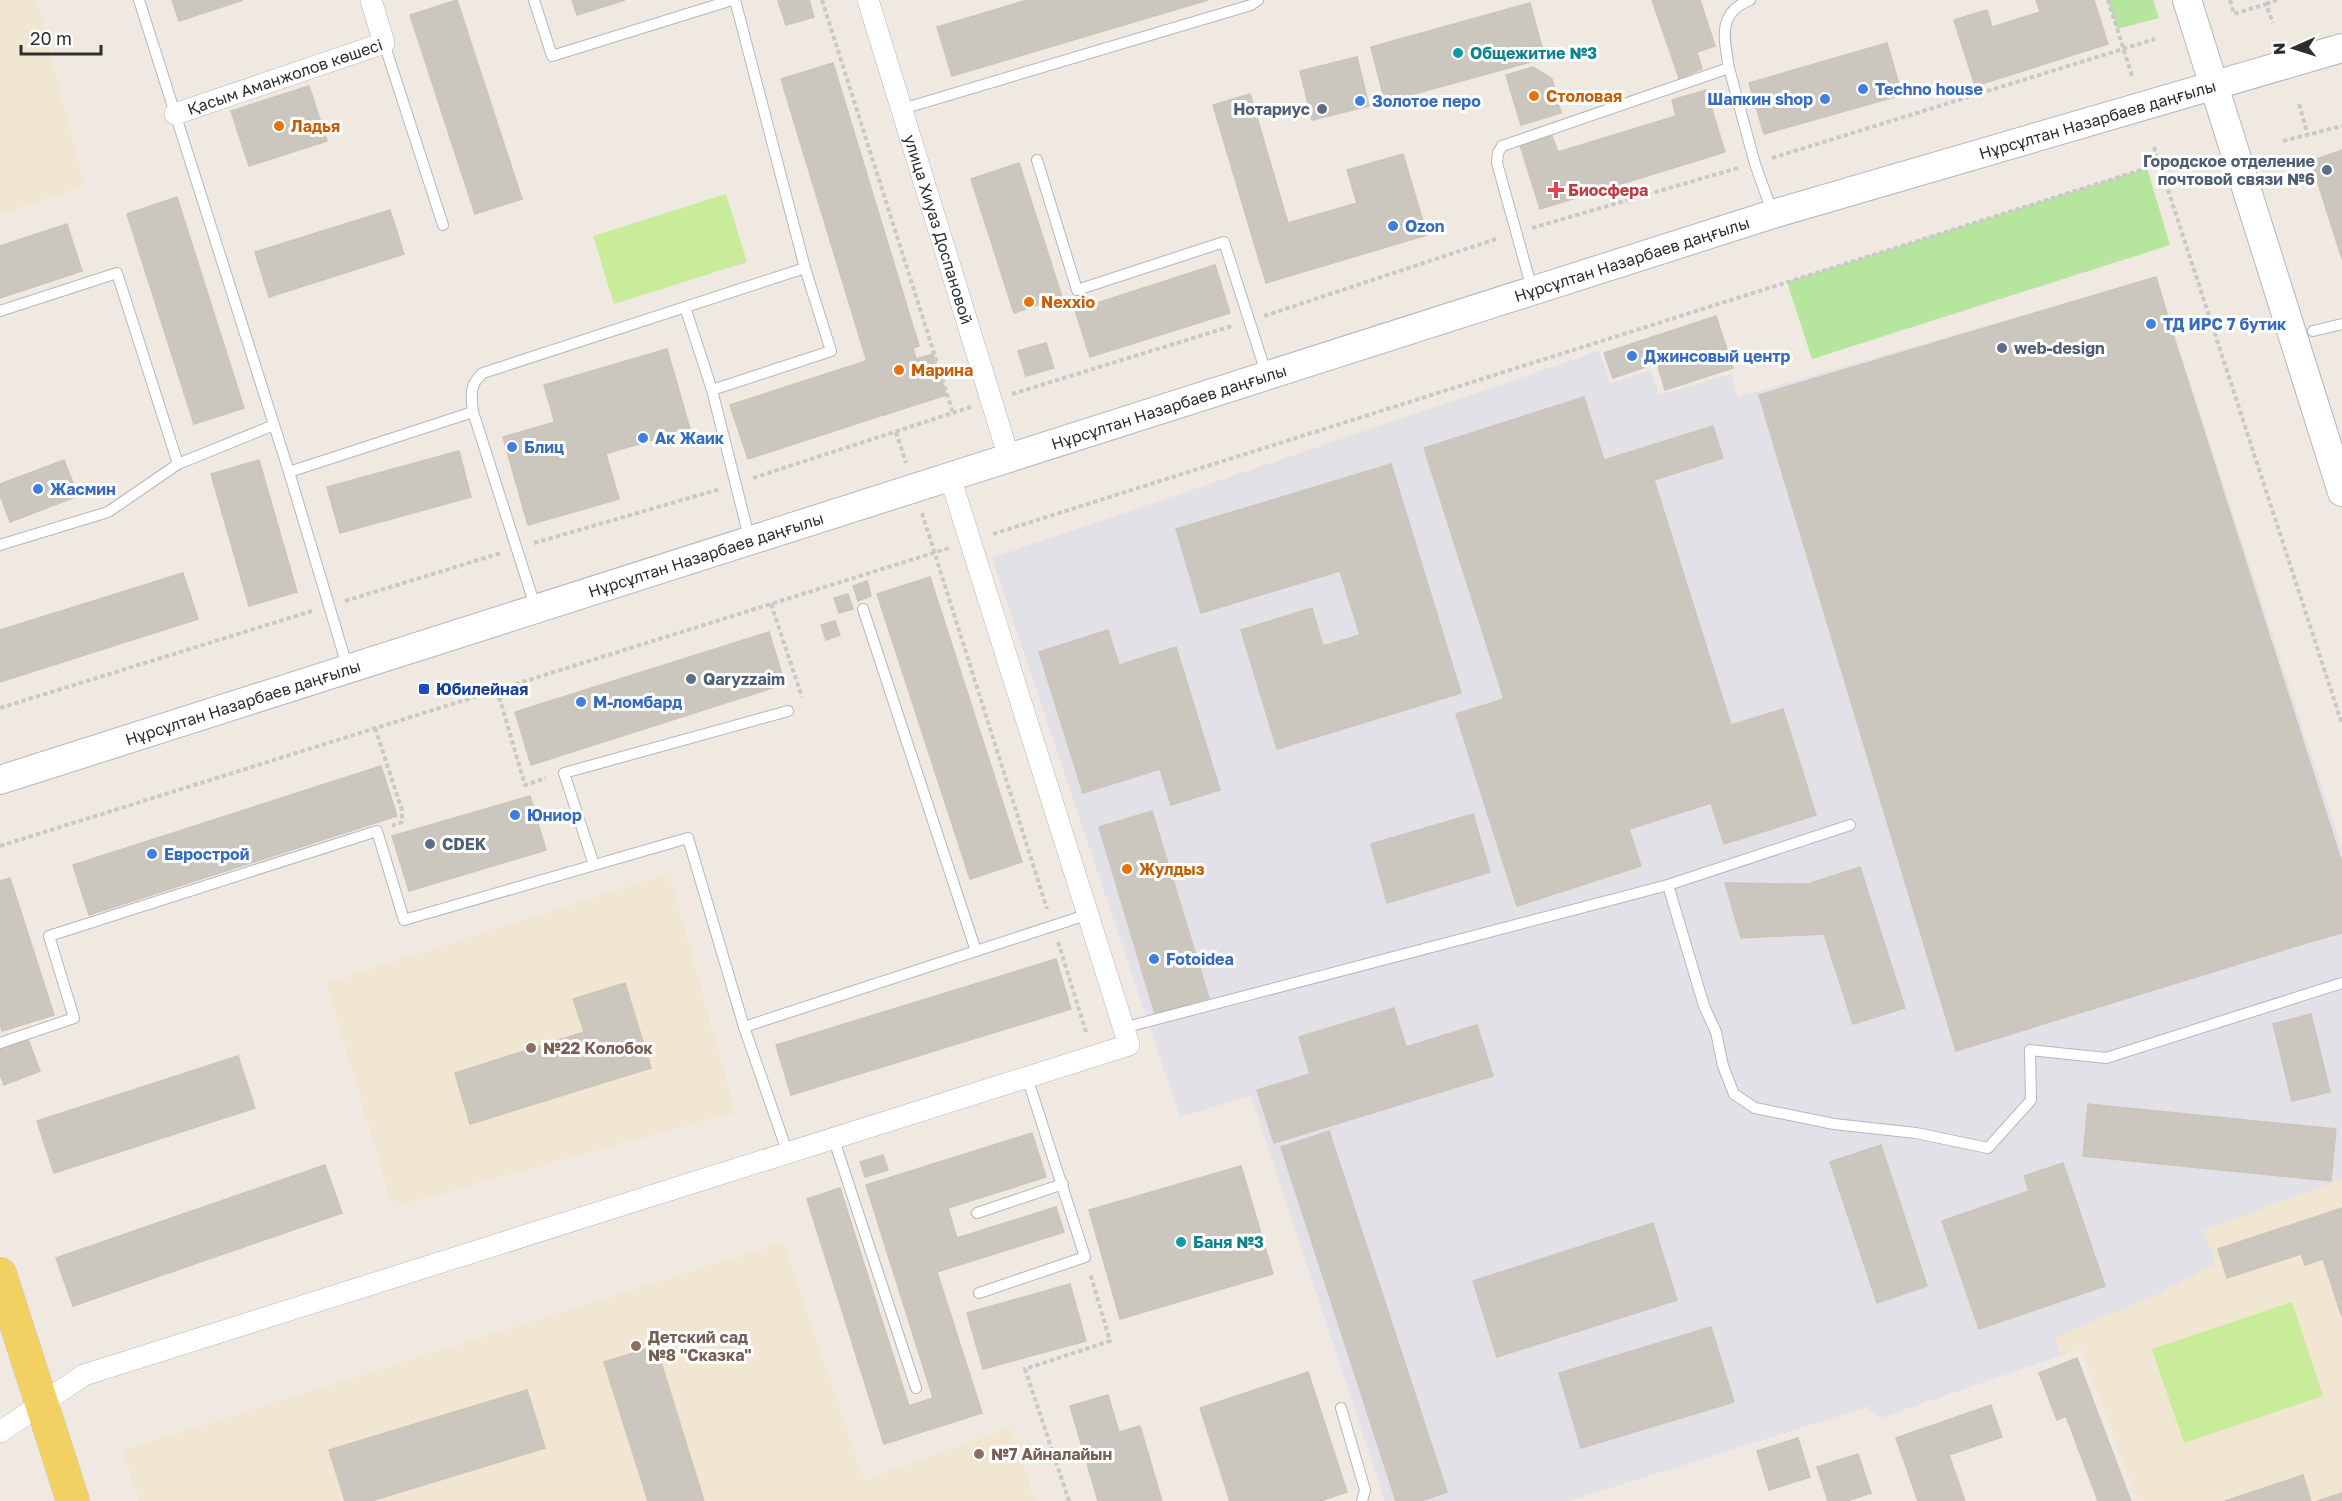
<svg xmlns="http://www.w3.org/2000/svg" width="2342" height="1501" font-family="'Golos Text',sans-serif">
<rect width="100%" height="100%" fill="#efe9e1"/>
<path fill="#e3e1e8" d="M2156,277l186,572v330l-139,52 14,32 -58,31 -105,44 9,17 -183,63 -13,-11 -298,94h-184l-134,-406 -71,22 -188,-559 607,-207 11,32 41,-13 8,25 72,-21 7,23z"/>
<g fill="#f0e6d1">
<path d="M0,0h37l47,186 -84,29z"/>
<path d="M669,873l66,239 -342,95 -67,-224z"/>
<path d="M2342,1179v322h-204l-57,-152 -18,6 -9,-17 105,-44 57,-31 -13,-32z"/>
<path d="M784,1242l80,238 147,-53 24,74h-896l-16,-51z"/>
</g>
<g fill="#b6e59e">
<path d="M2108,0h45l6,18 -42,11z"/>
<path d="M2147,168l23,77 -358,114 -25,-77z"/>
</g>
<g fill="#c9ec9a">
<path d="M726,194l21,68 -133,42 -21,-68z"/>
<path d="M2292,1302l31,94 -139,47 -32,-94z"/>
</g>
<g fill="#cbc7bf" stroke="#cbc5ba" stroke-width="1.5">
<path d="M172,0h71l-64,21z"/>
<path d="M457,0l65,199 -47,15 -65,-199z"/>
<path d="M572,0h53l-48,15z"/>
<path d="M809,0l5,17 -28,8 -8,-24z"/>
<path d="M1027,0h181l-256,76 -15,-49z"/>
<path d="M1652,0h48l15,46 -18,6 5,17 -23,9z"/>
<path d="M2036,0h58l14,44 -133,42 -21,-66 33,-10 5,17 48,-15z"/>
<path d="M1530,3l15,55 -160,44 -14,-55z"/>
<path d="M1887,43l15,52 -138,39 -15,-51z"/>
<path d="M1357,57l12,49 -57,14 -12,-49z"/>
<path d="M833,63l86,283 -52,16 -86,-283z"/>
<path d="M1533,67l19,12 9,34 -40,12 -15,-50z"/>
<path d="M309,86l18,55 -78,25 -18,-55z"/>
<path d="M1706,90l19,62 -185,57 -20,-64 32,-9 6,16 118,-36 -4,-16z"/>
<path d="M1250,94l38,129 69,-20 -10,-33 56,-16 24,81 -161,48 -53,-178z"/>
<path d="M2342,150v109l-31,-98z"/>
<path d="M1019,163l43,134 -48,16 -43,-134z"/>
<path d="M177,197l67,211 -50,16 -67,-210z"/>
<path d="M390,210l14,44 -135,43 -14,-45z"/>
<path d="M67,224l15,47 -82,27v-52z"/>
<path d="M1215,265l15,48 -140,44 -15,-47z"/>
<path d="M2156,277l19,64 -397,118 -19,-64z"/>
<path d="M1716,316l17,52 -68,22 -8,-27 -44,15 -9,-25z"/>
<path d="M2175,341l167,522v70l-26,7 -179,-587z"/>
<path d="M1046,343l8,25 -28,8 -8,-25z"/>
<path d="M913,348l3,11 17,-5 13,41 -62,20 -16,-52z"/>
<path d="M667,349l23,80 -123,36 -23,-80z"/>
<path d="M2137,353l179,587 -360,111 -178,-592z"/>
<path d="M866,361l17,54 -135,44 -18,-54z"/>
<path d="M1584,397l20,63 109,-34 10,32 -69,22 77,245 52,-16 33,106 -92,29 -13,-41 -82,26 12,37 -124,40 -61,-192 48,-15 -80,-251z"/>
<path d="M555,422l12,43 39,-11 13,45 -91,26 -25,-88z"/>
<path d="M459,451l12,46 -131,36 -13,-46z"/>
<path d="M64,460l14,36 -68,26 -10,-27v-11z"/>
<path d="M259,460l38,132 -48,14 -38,-132z"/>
<path d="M1391,464l70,229 -184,56 -36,-119 71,-22 11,38 37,-11 -20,-64 -139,42 -25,-84z"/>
<path d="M183,573l15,46 -198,63v-52z"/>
<path d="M930,577l92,285 -52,17 -93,-285z"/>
<path d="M867,581l4,15 -13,5 -5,-15z"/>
<path d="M848,594l5,15 -14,4 -5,-15z"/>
<path d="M835,621l5,14 -14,5 -5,-15z"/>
<path d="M1108,630l23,73 8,-2 21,68 -77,24 -44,-141z"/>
<path d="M769,632l16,52 -254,81 -16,-53z"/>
<path d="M1176,647l12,39 -57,17 -12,-38z"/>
<path d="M1188,686l32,104 -49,15 -32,-104z"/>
<path d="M381,766l16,50 -308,99 -16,-50z"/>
<path d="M530,796l16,54 -137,41 -17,-55z"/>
<path d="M1152,811l57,187 -54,16 -56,-187z"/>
<path d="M1473,814l17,58 -103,31 -16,-59z"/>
<path d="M1860,867l45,141 -52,16 -45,-140z"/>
<path d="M10,878l44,137 -52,16 -2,-7v-143z"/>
<path d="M1725,883l83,1 16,50 -83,4z"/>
<path d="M1056,959l15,50 -280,86 -15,-50z"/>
<path d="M625,983l26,85 -181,56 -15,-51 129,-41 -11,-33z"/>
<path d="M1394,1008l12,39 71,-22 16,51 -219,67 -17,-53 53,-16 -11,-37z"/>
<path d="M2311,1014l19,78 -38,9 -19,-77z"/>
<path d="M26,1034l14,37 -36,14 -4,-11v-30z"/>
<path d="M238,1056l17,52 -201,65 -17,-52z"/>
<path d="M2088,1104l248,25 -5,52 -248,-25z"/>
<path d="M1329,1131l118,361 -26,9h-25l-115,-354z"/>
<path d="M1032,1133l14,44 -98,31 9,30 99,-31 8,25 -127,40 45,141 -98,31 -77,-245 33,-11 69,218 24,-8 -67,-213z"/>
<path d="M1881,1145l46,141 -50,17 -47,-141z"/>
<path d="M883,1155l5,15 -23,7 -5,-15z"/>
<path d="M2063,1163l42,123 -126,43 -37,-108 87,-30 -5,-15z"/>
<path d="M325,1165l17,48 -269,93 -17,-48z"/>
<path d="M1241,1166l32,108 -153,45 -31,-109z"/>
<path d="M2342,1208v109l-19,-58 -18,6 -4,-11 -74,24 -9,-29z"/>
<path d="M1653,1223l24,77 -180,57 -24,-76z"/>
<path d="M1070,1284l16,57 -103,28 -16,-56z"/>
<path d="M1711,1327l23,75 -153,46 -22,-75z"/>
<path d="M656,1346l48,155h-56l-44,-139z"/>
<path d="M2077,1358l54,143h-33l-32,-85 -9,4 -18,-47z"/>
<path d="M1308,1372l39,120 -27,9h-90l-30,-93z"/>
<path d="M527,1390l18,58 -174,53h-26l-16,-51z"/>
<path d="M1108,1395l11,37 21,-6 22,75h-64l-28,-95z"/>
<path d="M1991,1405l11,32 -53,18 16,46h-47l-22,-63z"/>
<path d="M1798,1438l12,39 -41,13 -12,-39z"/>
<path d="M1858,1454l13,39 -24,8h-19l-11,-34z"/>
<path d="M2303,1475l8,26h-86z"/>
<path d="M2342,1493v8h-25z"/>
</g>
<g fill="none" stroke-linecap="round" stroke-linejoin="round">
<defs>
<g id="lane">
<path d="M139,0l150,472 59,197"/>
<path d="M534,0l18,56 180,-56"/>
<path d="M384,43l59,182"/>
<path d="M1729,68l26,96 18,50"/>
<path d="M902,109l349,-104 7,-5"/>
<path d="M1037,160l40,130 147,-48 43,134"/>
<path d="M1532,289l-35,-126 1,-10 4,-7 227,-78c-5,-30 -12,-55 21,-68"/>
<path d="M685,307l27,83 38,151"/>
<path d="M0,311l117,-38 61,191"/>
<path d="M2313,331l29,-7"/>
<path d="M712,390l119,-39 -26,-83 -70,-268"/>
<path d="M473,412c-2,-17 -4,-27 10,-39l322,-105"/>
<path d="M289,472l184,-60 63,197"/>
<path d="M0,545l108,-33 70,-48 96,-39"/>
<path d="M863,609l113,342"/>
<path d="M1850,825l-182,60 36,121 12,26 7,34 11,28 21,14 79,16 82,9 72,15 43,-48 -1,-50 76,8 236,-75"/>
<path d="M594,865l-30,-92 224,-62"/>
<path d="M1123,1028l545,-143"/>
<path d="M0,1043l74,-25 -25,-82 328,-105 27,89 284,-82 56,189"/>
<path d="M834,1140l82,248"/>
<path d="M788,1154l-44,-127 342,-112"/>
<path d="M977,1213l86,-29"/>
<path d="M979,1293l106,-36 -58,-180"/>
<path d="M1341,1408l24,82 -3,11"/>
</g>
<g id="street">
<path id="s1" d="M868,0l141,458"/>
<path id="s2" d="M175,114l209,-71 -13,-43"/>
<path d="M0,1432l84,-57 1045,-330 -179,-568"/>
</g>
<g id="secondary">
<path d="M2187,0l155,492"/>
<path id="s3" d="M0,780l1773,-566 569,-166"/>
</g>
<path id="primary" d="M0,1274l73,227"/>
</defs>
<use href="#lane" stroke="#b4b7c1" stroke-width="12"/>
<use href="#street" stroke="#b4b7c1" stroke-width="22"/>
<use href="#secondary" stroke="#b4b7c1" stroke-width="30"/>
<use href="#primary" stroke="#c9c9c9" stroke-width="34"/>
<g stroke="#c9c9c9" stroke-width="4" stroke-dasharray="4.5 3" stroke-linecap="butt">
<path d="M822,0l131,413"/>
<path d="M2108,0l24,76"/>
<path d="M2230,0l4,14 32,-10 7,19"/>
<path d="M2266,4l11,-4"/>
<path d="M2299,104l9,31"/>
<path d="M2283,141l59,-15"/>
<path d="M2154,147l188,577"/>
<path d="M1772,158l383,-119"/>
<path d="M1532,228l206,-60"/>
<path d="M1264,316l235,-78"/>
<path d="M1012,394l220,-68"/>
<path d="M896,432l10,31"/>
<path d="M753,478l218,-71"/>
<path d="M922,513l125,396"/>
<path d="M993,534l1167,-370 32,-4"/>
<path d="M534,543l186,-54"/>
<path d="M345,601l156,-48"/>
<path d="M771,604l31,93"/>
<path d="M497,690l28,95 21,-7"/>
<path d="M0,708l312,-97"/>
<path d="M375,728l27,82v12l-10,4"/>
<path d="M0,846l949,-298"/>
<path d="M1058,942l29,93"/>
<path d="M1069,1501l-44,-132 85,-28 -20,-68"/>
</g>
<use href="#lane" stroke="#fff" stroke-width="10"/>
<use href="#street" stroke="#fff" stroke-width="21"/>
<use href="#secondary" stroke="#fff" stroke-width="28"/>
<use href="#primary" stroke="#f2d163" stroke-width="33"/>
</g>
<g fill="#0f9aa8" stroke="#fff" stroke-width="2">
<circle cx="1458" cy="53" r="6"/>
<circle cx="1181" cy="1242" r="6"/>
</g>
<g fill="#3f7fe0" stroke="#fff" stroke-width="2">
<circle cx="1863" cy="89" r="6"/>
<circle cx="1825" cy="99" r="6"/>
<circle cx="1360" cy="101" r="6"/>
<circle cx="1393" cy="226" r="6"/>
<circle cx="2151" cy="324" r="6"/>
<circle cx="1632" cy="356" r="6"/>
<circle cx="643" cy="438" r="6"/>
<circle cx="512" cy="447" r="6"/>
<circle cx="38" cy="489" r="6"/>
<circle cx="581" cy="702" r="6"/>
<circle cx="515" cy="815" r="6"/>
<circle cx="152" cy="854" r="6"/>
<circle cx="1154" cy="959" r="6"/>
</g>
<g fill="#e8710a" stroke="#fff" stroke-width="2">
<circle cx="1534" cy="96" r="6"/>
<circle cx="279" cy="126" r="6"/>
<circle cx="1029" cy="302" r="6"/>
<circle cx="899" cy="370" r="6"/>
<circle cx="1127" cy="869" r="6"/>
</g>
<g fill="#5c6f8a" stroke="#fff" stroke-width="2">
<circle cx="1322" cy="109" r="6"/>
<circle cx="2327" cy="170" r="6"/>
<circle cx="2002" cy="348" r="6"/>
<circle cx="691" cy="679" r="6"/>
<circle cx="430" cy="844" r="6"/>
</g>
<path fill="#e0444e" stroke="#fff" stroke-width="2" d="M1553 181h6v6h6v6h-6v6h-6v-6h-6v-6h6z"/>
<rect fill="#1a4fb4" stroke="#fff" stroke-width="2" x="418" y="683" width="12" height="12" rx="3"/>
<g fill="#8d6e63" stroke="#fff" stroke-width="2">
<circle cx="531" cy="1048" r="6"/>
<circle cx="636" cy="1346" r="6"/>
<circle cx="979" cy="1454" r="6"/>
</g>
<g text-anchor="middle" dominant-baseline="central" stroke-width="6" stroke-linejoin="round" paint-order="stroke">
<g font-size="16" font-weight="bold" fill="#0d838f" stroke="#fff" text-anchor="start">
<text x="1470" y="53">Общежитие №3</text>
<text x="1193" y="1242">Баня №3</text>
</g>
<g font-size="16" fill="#2e2e2e" stroke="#fff">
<text stroke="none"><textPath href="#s2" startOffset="116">Қасым Аманжолов көшесі</textPath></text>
<text stroke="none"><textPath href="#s3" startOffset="2199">Нұрсұлтан Назарбаев даңғылы</textPath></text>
<text stroke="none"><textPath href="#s1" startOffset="240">улица Хиуаз Доспановой</textPath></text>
<text stroke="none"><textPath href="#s3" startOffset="1713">Нұрсұлтан Назарбаев даңғылы</textPath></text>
<text stroke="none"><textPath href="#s3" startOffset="1227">Нұрсұлтан Назарбаев даңғылы</textPath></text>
<text stroke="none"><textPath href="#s3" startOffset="741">Нұрсұлтан Назарбаев даңғылы</textPath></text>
<text stroke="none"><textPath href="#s3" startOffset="255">Нұрсұлтан Назарбаев даңғылы</textPath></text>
</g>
<g font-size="16" font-weight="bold" fill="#366cbe" stroke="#fff" text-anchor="start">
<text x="1875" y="89">Techno house</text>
<text x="1813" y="99" text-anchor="end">Шапкин shop</text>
<text x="1372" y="101">Золотое перо</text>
<text x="1405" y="226">Ozon</text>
<text x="2163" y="324">ТД ИРС 7 бутик</text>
<text x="1644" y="356">Джинсовый центр</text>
<text x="655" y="438">Ак Жаик</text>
<text x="524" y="447">Блиц</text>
<text x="50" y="489">Жасмин</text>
<text x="593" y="702">М-ломбард</text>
<text x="527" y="815">Юниор</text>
<text x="164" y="854">Еврострой</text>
<text x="1166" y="959">Fotoidea</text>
</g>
<g font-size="16" font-weight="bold" fill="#c56008" stroke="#fff" text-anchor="start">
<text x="1546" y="96">Столовая</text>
<text x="291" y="126">Ладья</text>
<text x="1041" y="302">Nexxio</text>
<text x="911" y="370">Марина</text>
<text x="1139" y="869">Жулдыз</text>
</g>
<g font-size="16" font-weight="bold" fill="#4e5e75" stroke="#fff" text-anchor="start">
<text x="1310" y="109" text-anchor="end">Нотариус</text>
<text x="2315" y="161" text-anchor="end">Городское отделение<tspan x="2315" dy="18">почтовой связи №6</tspan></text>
<text x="2014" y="348">web-design</text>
<text x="703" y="679">Qaryzzaim</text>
<text x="442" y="844">CDEK</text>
</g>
<g font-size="16" font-weight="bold" fill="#be3a42" stroke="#fff" text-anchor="start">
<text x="1568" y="190">Биосфера</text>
</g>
<g font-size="16" font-weight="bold" fill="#164399" stroke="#fff" text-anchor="start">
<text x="436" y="689">Юбилейная</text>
</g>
<g font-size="16" font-weight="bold" fill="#785e54" stroke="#fff" text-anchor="start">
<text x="543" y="1048">№22 Колобок</text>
<text x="648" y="1337">Детский сад<tspan x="648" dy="18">№8 "Сказка"</tspan></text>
<text x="991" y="1454">№7 Айналайын</text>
</g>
</g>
<g transform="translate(2294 48) rotate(267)" stroke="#ffffff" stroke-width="4.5" paint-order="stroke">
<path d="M0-4.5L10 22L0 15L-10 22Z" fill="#2e2e2e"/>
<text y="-9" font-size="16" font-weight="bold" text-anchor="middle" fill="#2e2e2e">N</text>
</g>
<path d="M21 45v9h80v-9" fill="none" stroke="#2e2e2e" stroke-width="3"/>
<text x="30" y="45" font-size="18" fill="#2e2e2e" stroke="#ffffff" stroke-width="4.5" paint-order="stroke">20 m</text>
</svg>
